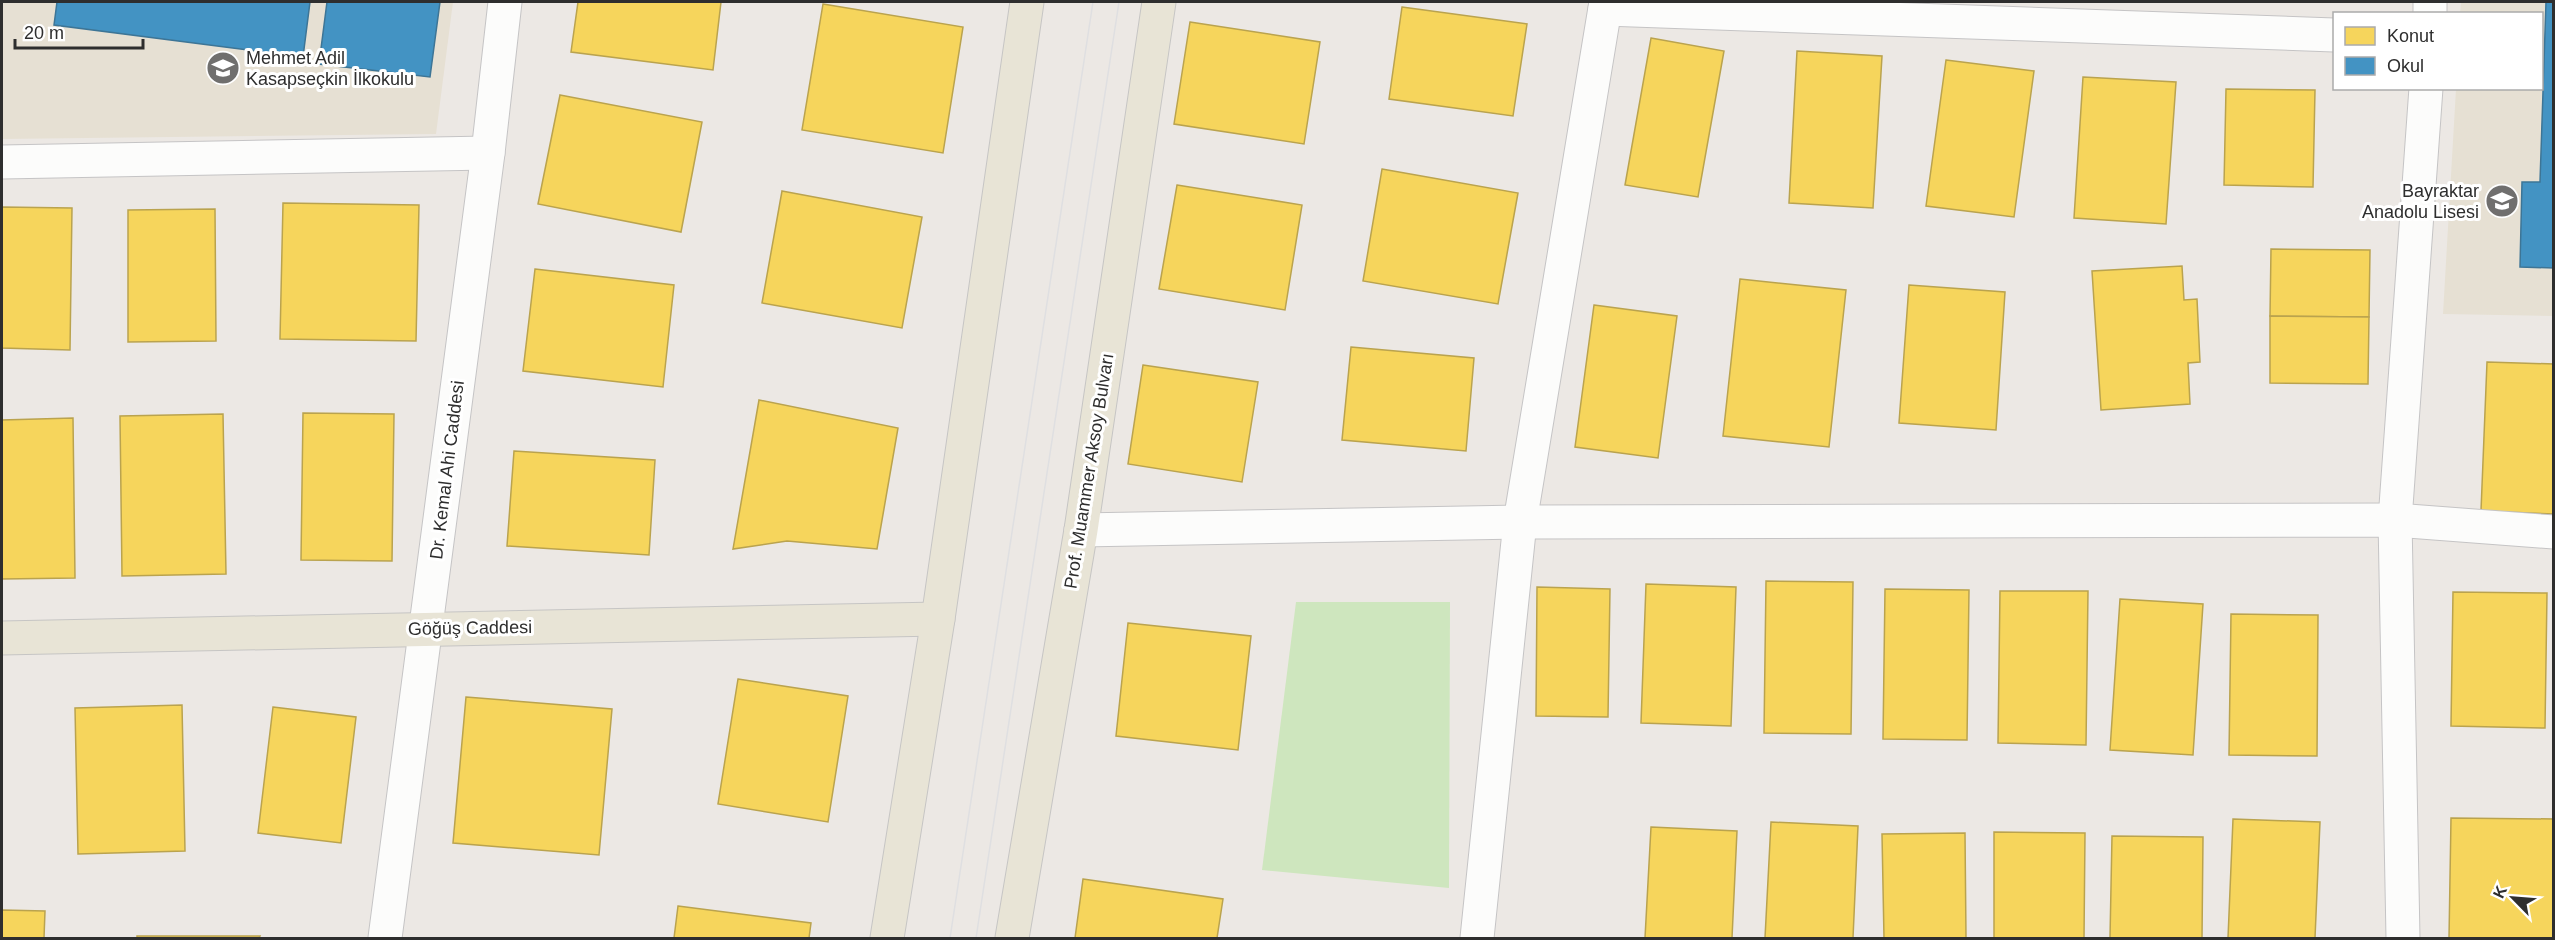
<svg xmlns="http://www.w3.org/2000/svg" width="2555" height="940" font-family="Helvetica,sans-serif">
<rect width="100%" height="100%" fill="#ece8e4"/>
<g fill="#e6e0d3">
<path d="M2,2h451l-17,132 -434,5z"/>
<path d="M2461,2h92v314l-110,-2 13,-225 86,-1v-74l-82,-1z"/>
</g>
<path fill="#cee6be" d="M1296,602h154l-1,286 -187,-18z"/>
<g fill="#f6d55c" stroke="#baa34e" stroke-width="1.5">
<path d="M578,2h143l-8,68 -142,-18z"/>
<path d="M823,4l140,23 -20,126 -141,-23z"/>
<path d="M1402,7l125,17 -14,92 -124,-17z"/>
<path d="M1190,22l130,20 -16,102 -130,-20z"/>
<path d="M1651,38l73,13 -26,146 -73,-12z"/>
<path d="M1797,51l85,5 -9,152 -84,-5z"/>
<path d="M1946,60l88,11 -20,146 -88,-11z"/>
<path d="M2083,77l93,5 -10,142 -92,-6z"/>
<path d="M2226,89l89,1 -2,97 -89,-2z"/>
<path d="M560,95l142,27 -21,110 -143,-28z"/>
<path d="M1382,169l136,24 -20,111 -135,-23z"/>
<path d="M1177,185l125,20 -17,105 -126,-21z"/>
<path d="M782,191l140,26 -20,111 -140,-25z"/>
<path d="M283,203l136,2 -3,136 -136,-2z"/>
<path d="M2,207l70,1 -2,142 -68,-2z"/>
<path d="M215,209l1,132 -88,1v-132z"/>
<path d="M2271,249l99,1 -1,67 -99,-1z"/>
<path d="M2182,266l2,34 13,-1 3,63 -12,1 2,41 -89,6 -9,-139z"/>
<path d="M535,269l139,16 -11,102 -140,-16z"/>
<path d="M1740,279l106,11 -17,157 -106,-11z"/>
<path d="M1909,285l96,7 -9,138 -97,-7z"/>
<path d="M1594,305l83,11 -19,142 -83,-11z"/>
<path d="M2270,316l99,1 -1,67 -98,-1z"/>
<path d="M1351,347l123,11 -8,93 -124,-11z"/>
<path d="M2487,362l67,2v150l-73,-3z"/>
<path d="M1143,365l115,17 -16,100 -114,-18z"/>
<path d="M759,400l139,28 -21,121 -90,-8 -54,8z"/>
<path d="M303,413l91,1 -2,147 -91,-1z"/>
<path d="M223,414l3,160 -104,2 -2,-160z"/>
<path d="M73,418l2,160 -73,1v-159z"/>
<path d="M514,451l141,9 -6,95 -142,-9z"/>
<path d="M1766,581l87,1 -2,152 -87,-1z"/>
<path d="M1646,584l90,3 -5,139 -90,-3z"/>
<path d="M1537,587l73,2 -2,128 -72,-1z"/>
<path d="M1885,589l84,1 -2,150 -84,-1z"/>
<path d="M2000,591h88l-2,154 -88,-2z"/>
<path d="M2453,592l94,1 -2,135 -94,-2z"/>
<path d="M2120,599l83,5 -10,151 -83,-5z"/>
<path d="M2231,614l87,1 -1,141 -88,-1z"/>
<path d="M1128,623l123,13 -13,114 -122,-14z"/>
<path d="M738,679l110,17 -20,126 -110,-18z"/>
<path d="M466,697l146,12 -13,146 -146,-12z"/>
<path d="M182,705l3,146 -107,3 -3,-146z"/>
<path d="M273,707l83,10 -15,126 -83,-10z"/>
<path d="M2451,818l103,1v119h-105z"/>
<path d="M2233,819l87,3 -5,116h-87z"/>
<path d="M1771,822l87,4 -5,112h-88z"/>
<path d="M1651,827l86,4 -5,107h-87z"/>
<path d="M1994,832l91,1 -1,105h-90z"/>
<path d="M1965,833l1,105h-82l-2,-104z"/>
<path d="M2112,836l91,1 -1,101h-92z"/>
<path d="M1083,879l140,20 -6,39h-142z"/>
<path d="M678,906l133,17 -2,15h-135z"/>
<path d="M2,910l43,1 -1,27h-42z"/>
<path d="M137,936h123l-1,2h-122z"/>
</g>
<g fill="#4393c3" stroke="#3d7596" stroke-width="1.5">
<path d="M57,2h253l-7,55 -249,-32z"/>
<path d="M327,2h113l-10,75 -111,-13z"/>
<path d="M2546,2h8v266l-34,-1 2,-85h18z"/>
</g>
<g fill="none" stroke-linecap="round" stroke-linejoin="round">
<defs>
<g id="minor">
<path d="M1605,9l729,26"/>
<path d="M2430,14v-12"/>
<path d="M2,162l486,-9"/>
<path d="M1081,530l439,-8 875,-2 159,12"/>
<path d="M385,938l103,-785 17,-151"/>
<path d="M1477,938l43,-416 86,-520"/>
<path d="M2403,938l-8,-418 31,-432"/>
</g>
<g id="major">
<path d="M2,638l936,-19"/>
<path d="M887,938l51,-319 89,-617"/>
<path d="M1012,938l69,-408 78,-528"/>
</g>
</defs>
<use href="#minor" stroke="#c5c4c5" stroke-width="35"/>
<use href="#major" stroke="#c6c5c4" stroke-width="35"/>
<use href="#minor" stroke="#fcfcfb" stroke-width="33"/>
<use href="#major" stroke="#e8e4d6" stroke-width="33"/>
<g stroke="#dfdfe1" stroke-width="1.5">
<path d="M950,938l143,-936"/>
<path d="M976,938l143,-936"/>
</g>
</g>
<defs>
<symbol id="school-disc" viewBox="-11 -11 22 22"><circle r="9.5" fill="#706f6e" stroke="#fff"/><path d="M0-5L7-2L0 1L-7-2ZM-4 1L0 2.5L4 1V4Q0 6-4 4Z" fill="#fff"/></symbol>
</defs>
<g fill-rule="evenodd">
<use href="#school-disc" x="204" y="49" width="38" height="38"/>
<use href="#school-disc" x="2483" y="182" width="38" height="38"/>
</g>
<g text-anchor="middle" dominant-baseline="central" stroke-width="6" stroke-linejoin="round" paint-order="stroke">
<g font-size="18" fill="#2e2e2e" stroke="#fff" text-anchor="start">
<text x="246" y="58">Mehmet Adil<tspan x="246" dy="21">Kasapseçkin İlkokulu</tspan></text>
<text x="2479" y="191" text-anchor="end">Bayraktar<tspan x="2479" dy="21">Anadolu Lisesi</tspan></text>
</g>
<g font-size="18" fill="#2e2e2e" stroke="#fff">
<text transform="translate(447 470) rotate(-83)">Dr. Kemal Ahi Caddesi</text>
<text transform="translate(1089 471) rotate(-81)">Prof. Muammer Aksoy Bulvarı</text>
<text transform="translate(470 628) rotate(-1)">Göğüş Caddesi</text>
</g>
</g>
<rect width="2555" height="940" fill="none" stroke="#2e2e2e" stroke-width="6"/>
<rect x="2333" y="12" width="210" height="78" fill="#ffffff" stroke="#ababab" stroke-width="1.5"/>
<rect x="2345" y="27" width="30" height="18" fill="#f6d55c" stroke="#ababab" stroke-width="1.5"/>
<text x="2387" y="42" font-size="18" fill="#2e2e2e">Konut</text>
<rect x="2345" y="57" width="30" height="18" fill="#4393c3" stroke="#ababab" stroke-width="1.5"/>
<text x="2387" y="72" font-size="18" fill="#2e2e2e">Okul</text>
<g transform="translate(2513 898) rotate(295)" stroke="#ffffff" stroke-width="4.5" paint-order="stroke">
<path d="M0-4.5L10 22L0 15L-10 22Z" fill="#2e2e2e"/>
<text y="-9" font-size="16" font-weight="bold" text-anchor="middle" fill="#2e2e2e">K</text>
</g>
<path d="M15 39v9h128v-9" fill="none" stroke="#2e2e2e" stroke-width="3"/>
<text x="24" y="39" font-size="18" fill="#2e2e2e" stroke="#ffffff" stroke-width="4.5" paint-order="stroke">20 m</text>
</svg>
